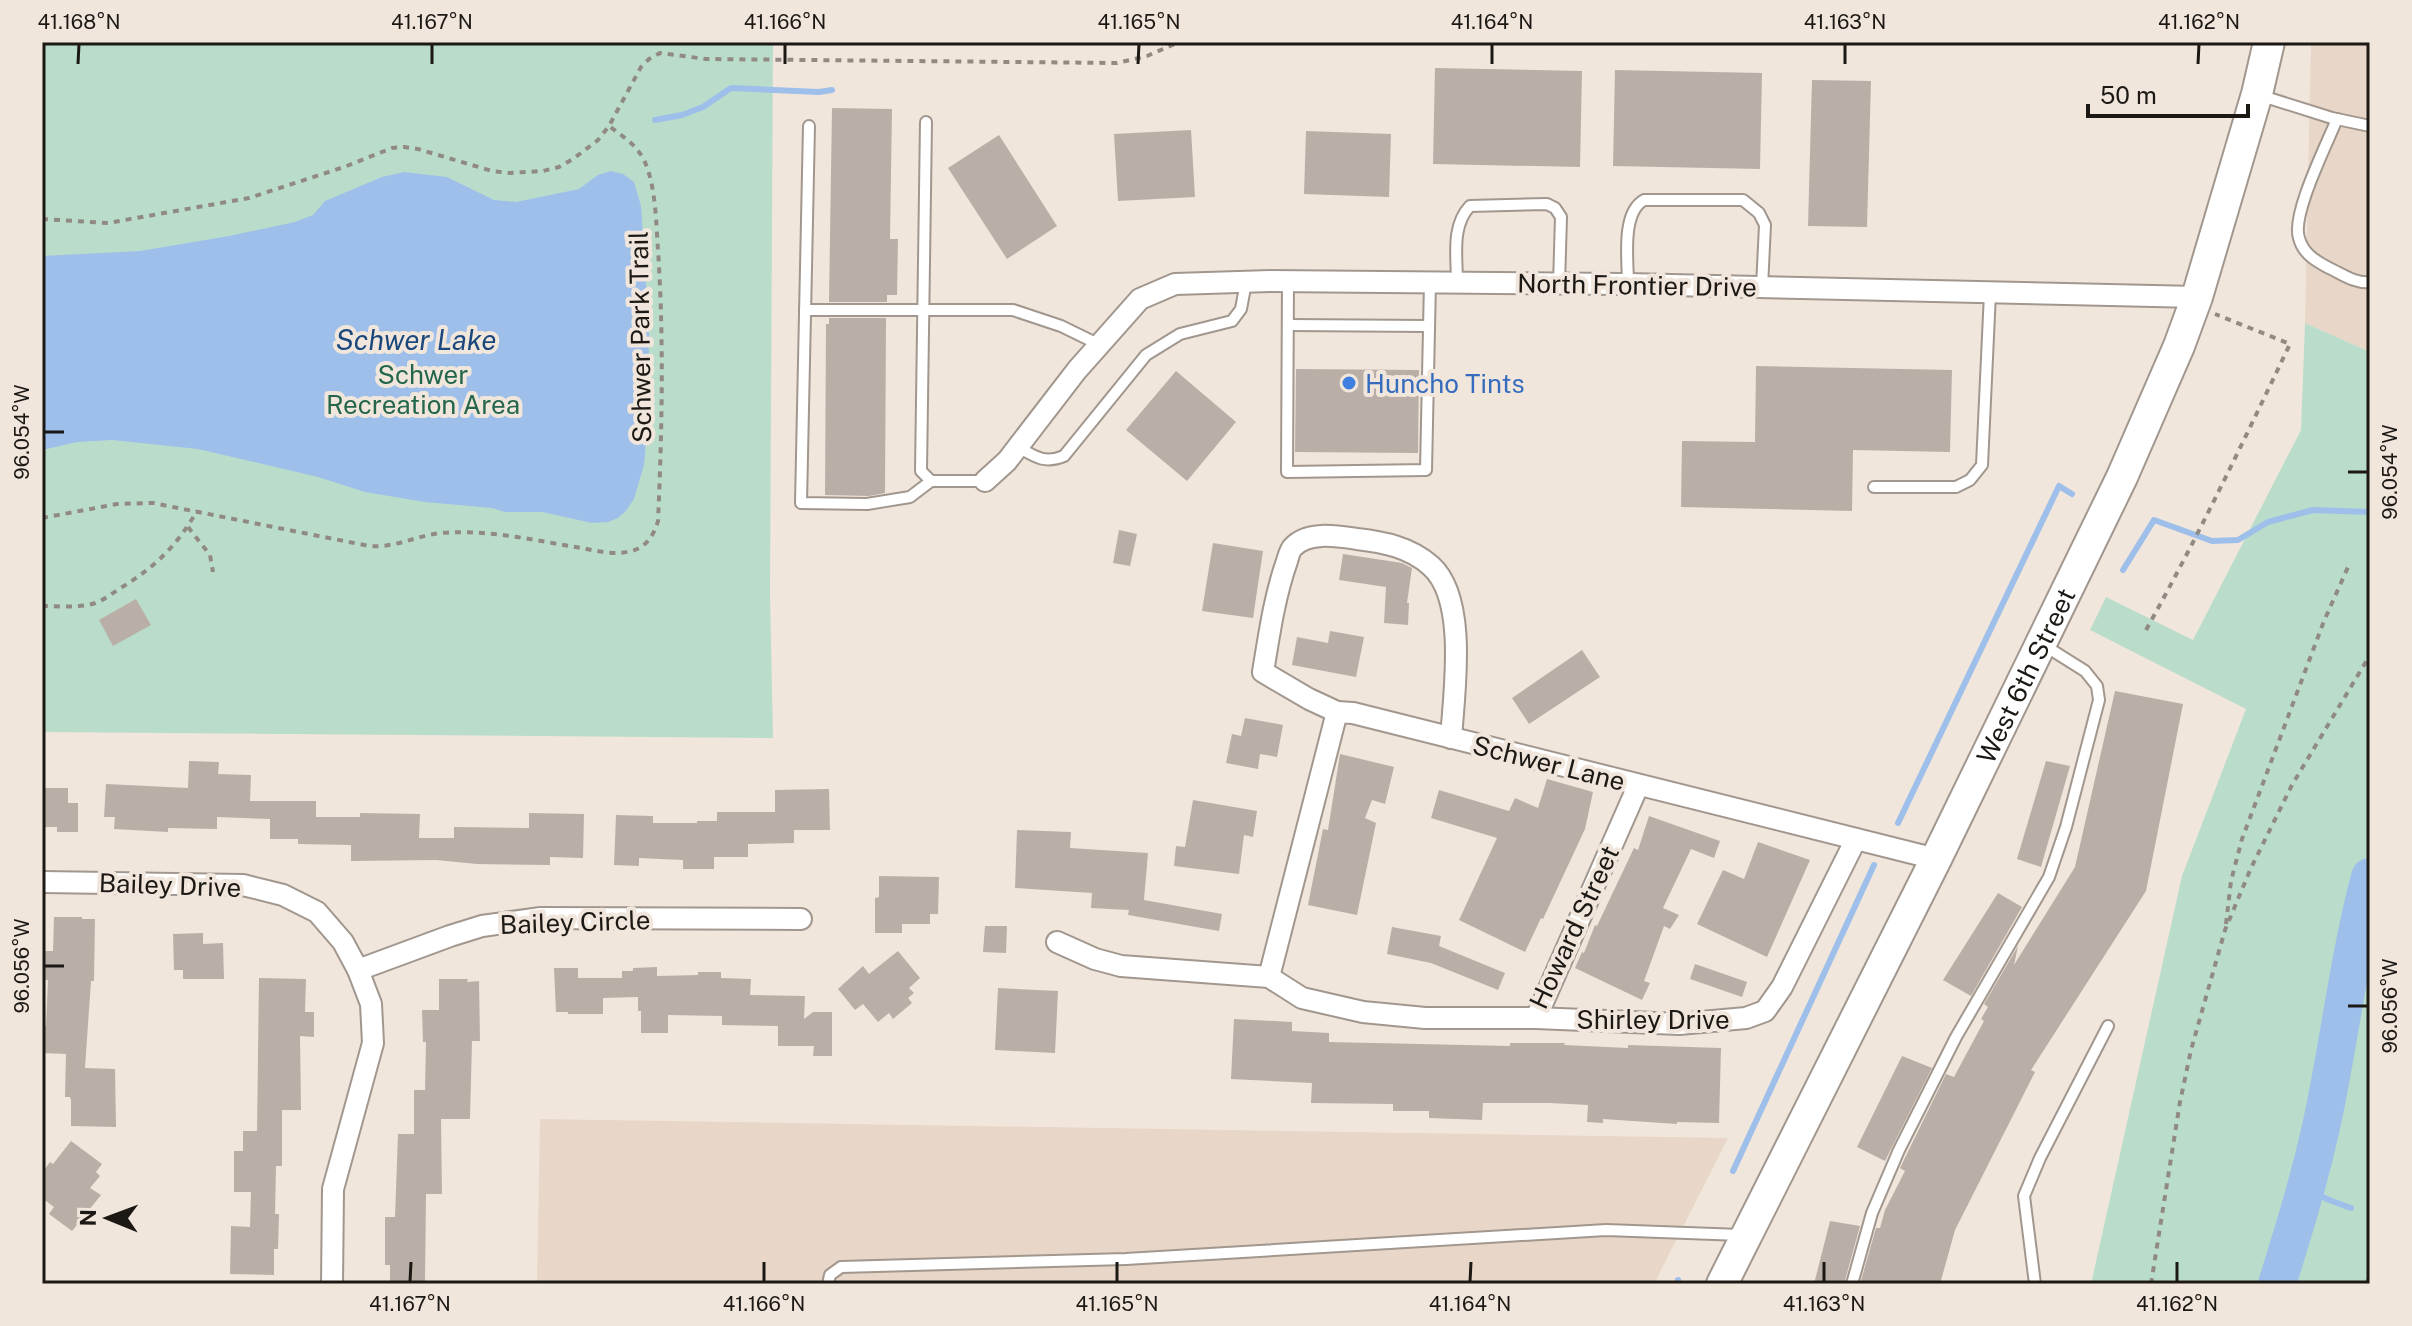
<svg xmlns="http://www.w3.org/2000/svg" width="2412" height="1326" font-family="'Public Sans',sans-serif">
<rect width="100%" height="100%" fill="#f1e6dc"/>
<g fill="#e8d7c8">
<path d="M2311,42h59v310l-65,-29z"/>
<path d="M540,1119l1188,19 -74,146h-1117z"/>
</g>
<g fill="#baddcb">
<path d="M42,42h731l-3,551 3,145 -731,-6z"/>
<path d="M2305,323l65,29v932h-279l91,-408 64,-167 -156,-79 16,-33 87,43 108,-210z"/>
</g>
<path fill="#9dbfea" d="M611,171l12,3 11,8 7,24 8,126 -1,83 -4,50 -10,34 -9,13 -7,6 -10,4 -16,1 -50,-11h-37l-13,-4 -67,-6 -60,-10 -47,-15 -120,-28 -86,-9 -35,2 -35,8v-194l98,-5 89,-15 66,-14 18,-7 12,-14 57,-24 22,-5 43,5 47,23 22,2 63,-13 19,-14z"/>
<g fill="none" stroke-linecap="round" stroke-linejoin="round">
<g stroke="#9dbfea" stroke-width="6">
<path d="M655,120l27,-5 21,-8 28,-19 88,4 13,-2"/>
<path d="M2123,570l31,-50 58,21 26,-1 30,-18 45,-12 57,2"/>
<path d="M1898,823l161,-337 13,8"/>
<path d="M1733,1171l141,-306"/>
<path d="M2307,1189l22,11 22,8"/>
<path d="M1677,1284l1,-4"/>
</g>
<path stroke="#9dbfea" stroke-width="38" d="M2277,1284c21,-67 41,-133 53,-202 13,-69 22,-137 40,-205"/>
</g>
<g fill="#baafa6">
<path d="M1435,68l147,3 -2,96 -147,-3z"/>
<path d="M1615,70l147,3 -2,96 -147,-3z"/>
<path d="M1812,80l59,1 -4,146 -59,-1z"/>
<path d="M832,108l60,1 -2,130h8l-1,56h-10v7h-58z"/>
<path d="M1191,130l4,67 -77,4 -4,-67z"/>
<path d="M1306,131l85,3 -2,63 -85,-3z"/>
<path d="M999,135l58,91 -50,33 -59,-91z"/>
<path d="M829,318h57l-1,175 -16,3 -44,-1 1,-171h3z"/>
<path d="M1756,366l196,4 -2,82 -97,-2 -1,61 -171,-4 1,-66 73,1z"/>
<path d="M1296,369l123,1 -1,83 -123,-1z"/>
<path d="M1176,371l60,51 -49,59 -61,-51z"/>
<path d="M1119,530l18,4 -7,32 -17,-3z"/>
<path d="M1213,543l50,8 -10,67 -51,-7z"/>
<path d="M1343,554l59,9 10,5 -5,35h2l-1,22 -24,-2 2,-36 -47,-7z"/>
<path d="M136,599l15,26 -38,21 -14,-26z"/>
<path d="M1330,631l34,6 -8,40 -64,-12 5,-28 31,6z"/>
<path d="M1582,650l18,27 -71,47 -17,-26z"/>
<path d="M2115,691l68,13 -37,187 -115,179 4,2 -80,158 -15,54h-80l16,-56h4l5,-18 20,-39 -5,-3 46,-94 8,3 30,-56 -3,-2 7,-12 -4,-3 34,-58 -4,19 61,-98z"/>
<path d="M1245,718l38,7 -6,32 -17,-3 -2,15 -32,-6 6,-29 9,2z"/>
<path d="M1340,754l54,13 -9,37 -13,-4 -7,18 11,5 -19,92 -49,-10 15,-76 5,1z"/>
<path d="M189,761l30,1 -1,12 33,1 -1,26h66v16h44v-4l60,1 -1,24h35v-11l75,1v-15l55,1 -1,44 -33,-1v8l-73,-1 -41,-4 -85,1v-16l-53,-1v-5h-28v-20l-53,-2v12l-49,-1v4l-54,-3 1,-12h-11l2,-33 82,4z"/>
<path d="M2046,761l24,5 -29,101 -24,-8z"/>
<path d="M1547,779l46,13 -8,37 -42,90 -2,-1 -16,34 -66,-32 38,-82 -66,-20 8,-28 70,21 6,-13 23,10z"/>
<path d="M42,788h26v15h10v29h-21v-5h-15z"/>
<path d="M829,789l1,41h-36v13l-46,1v13h-34v12h-31v-9l-44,-2v8l-25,-1 2,-50 37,1v7h44v-2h20v-9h58v-22z"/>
<path d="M1193,800l64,11 -4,26 -9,-2 -5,39 -65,-8 2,-20 9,1z"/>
<path d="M1649,816l71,25 -6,17 -23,-9 -28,59 16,7 -9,14 -6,-3 -20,55 6,2 -8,17 -67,-32 7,-16 2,1 11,-28 2,1 37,-78 4,2z"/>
<path d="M1017,830l54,2 -1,16 78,5 -4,47 78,14 -3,17 -91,-16 1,-5 -38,-2 1,-15 -77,-5z"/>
<path d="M1758,842l52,18 -43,97 -70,-33 26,-54 21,9z"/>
<path d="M879,876l60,1 -1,37h-8v10h-28v9h-27v-35l4,-1z"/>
<path d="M1998,893l24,14 -51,89 -28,-16z"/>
<path d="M54,917h28v2h13l-1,62h-3l-6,87 30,1 1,58 -45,-1v-26l-1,-3h-5l1,-43 -24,-1v-27h4l2,-46h-6v-29h11z"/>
<path d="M985,926h22l-1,27 -23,-1z"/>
<path d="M1392,927l49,9 -2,10 66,27 -7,17 -67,-27 -44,-9z"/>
<path d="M203,933v11l20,-1 1,36h-41v-9h-9l-1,-36z"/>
<path d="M898,951l22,27 -11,10 5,5 -6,5 4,5 -19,16 -4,-6 -11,9 -15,-18 -8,6 -17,-21 25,-23 6,8z"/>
<path d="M1695,964l52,18 -5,15 -52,-18z"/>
<path d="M657,967v9l41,-1v-3h23v6l30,1 -1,16 55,1 -1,23 9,-7h19v44h-19l1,-10h-36v-20l-56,-1v-9l-54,-1v18h-27v-22h-3v-14l-35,1v16h-35v-2h-12l-2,-44h24v10h44v-7h11v-3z"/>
<path d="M259,978l47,1 -1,33h9v25l-14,-1 1,74h-19v56h-6l-1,48h4l-1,35h-4v26l-44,-1 1,-48 19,1 1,-35h-17v-41h9v-20h14z"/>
<path d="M439,979h29l-1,3 12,-1 1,60h-8l-2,78h-29l1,75h-16l-1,87h-35v-16h-5v-48h10l3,-83h16v-44h11l1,-48h-3l-1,-32h17z"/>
<path d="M998,988l60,3 -3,62 -60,-3z"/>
<path d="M1234,1019l58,3v9l37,2v9l181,4v-3h55l-1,2 64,3v-3l93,3 -2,75 -42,-1v2l-74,-5v4l-16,-1 1,-17 -39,-2h-66l-1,17 -53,-2v-7h-36v-7l-82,-1 1,-20 -81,-4z"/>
<path d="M1902,1056l30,12 -47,93 -28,-14z"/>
<path d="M71,1141l31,23 -6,8 4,4 -10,12 11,7 -29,36 -23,-17 5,-7 -12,-9v-25l8,-11 3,2z"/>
<path d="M1830,1221l30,5 -16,58h-30z"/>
</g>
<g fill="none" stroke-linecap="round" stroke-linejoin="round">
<defs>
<g id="service">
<path d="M2259,95l73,23 38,8"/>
<path d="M2337,119c-10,25 -46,96 -38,119 4,16 17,23 30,30 13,6 27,16 41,14"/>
<path d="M926,122l-5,349 10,10h54"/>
<path d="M809,126l-8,377 66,1 43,-7 21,-16"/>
<path d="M1288,281l-1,191 139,-2 4,-188"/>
<path d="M1457,283c0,-27 -6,-57 13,-77l77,-2 8,4 6,9 -2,67"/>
<path d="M1628,284c0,-24 -7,-71 16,-84h99l16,13 6,12 -3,62"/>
<path d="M805,310h208l48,16 39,19"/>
<path d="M1288,325l141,1"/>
<path d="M1018,447c17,10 27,17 46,9l82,-101 34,-21 52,-13 9,-12 5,-27"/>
<path d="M1874,487h82l14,-7 12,-15 8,-172"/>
<path d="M828,1284l2,-9 11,-8 285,-8 480,-29 135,5"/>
<path d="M1852,1284l20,-71 27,-63 57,-113 93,-160 17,-50 33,-127 -2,-14 -12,-15 -43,-27"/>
<path d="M2035,1284l-11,-88 16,-38 68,-132"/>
</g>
<g id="minor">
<path d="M985,481l22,-20 70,-91 63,-71 35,-15 95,-3 358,3 569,13"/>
<path d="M1337,712l-28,-13 -46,-27c6,-36 11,-73 23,-108 2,-5 3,-13 7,-17 15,-16 44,-11 64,-8 26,3 53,8 74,27 37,33 23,127 20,172"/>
<path d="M42,882l201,3 40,10 34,17 26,30 15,28 13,34 2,39 -40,146 -1,95"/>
<path d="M1057,942l38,17 26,7 148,11 33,21 61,14 62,6h111l143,6 67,-6 19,-7 17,-24 74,-148"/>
<path d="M358,970l92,-34 32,-10 59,-8 260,1"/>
<path d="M1269,977l68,-265 16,1 583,146"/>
<path d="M1536,1018l102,-232"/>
</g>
<g id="secondary">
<path id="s1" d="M1722,1284l214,-425 186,-382 57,-131 18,-49 60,-203 12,-52"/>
</g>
</defs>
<use href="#service" stroke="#a1978e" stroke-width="14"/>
<use href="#minor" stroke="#a1978e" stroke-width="24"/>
<use href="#secondary" stroke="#a1978e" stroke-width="34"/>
<g stroke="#918a83" stroke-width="4" stroke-dasharray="6 6" stroke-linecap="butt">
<path d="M42,219l66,4 141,-25 95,-31 48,-19 12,-1 14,2 74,22 17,2 34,-2 16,-4 14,-8 25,-19 11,-14 32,-59 8,-8 11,-6 46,6 411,4 30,-7 32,-14"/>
<path d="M42,518l75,-14 36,-1 216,43c27,2 46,-10 72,-13 45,-4 91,7 135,14 18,3 37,9 55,4 15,-3 23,-16 27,-30 4,-90 6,-181 0,-271 -2,-28 -2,-64 -14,-90 -8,-16 -22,-24 -35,-34"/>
<path d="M188,527l22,28 3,17"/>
<path d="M42,606c16,0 34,2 50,-2 9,-2 18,-9 27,-15 35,-21 57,-42 78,-78"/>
<path d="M2146,630c52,-93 98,-190 144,-286l-75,-30"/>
<path d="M2226,924l5,-43 11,-42 82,-218 24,-54"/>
<path d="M2151,1284l29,-182 11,-52 34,-120 26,-62 41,-83 78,-130"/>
<path d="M2368,1284l2,-25"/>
</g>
<use href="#service" stroke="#fff" stroke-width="10"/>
<use href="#minor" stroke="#fff" stroke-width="20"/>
<use href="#secondary" stroke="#fff" stroke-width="30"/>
</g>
<path fill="none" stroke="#1c1915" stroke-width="3" d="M78,64l1,-20M432,64v-20M785,64v-20M1138,64l1,-20M1492,64v-20M1845,64v-20M2198,64l1,-20M44,432h20M2348,472h20M44,966h20M2348,1006h20M410,1282l1,-20M764,1282v-20M1117,1282v-20M1470,1282l1,-20M1824,1282v-20M2177,1282v-20"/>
<circle fill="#3f7fe0" stroke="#f1e6dc" stroke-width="3" cx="1349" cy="383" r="8"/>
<g text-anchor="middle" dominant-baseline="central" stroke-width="8" stroke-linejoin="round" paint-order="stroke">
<g font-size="26" fill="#1c1915" stroke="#f1e6dc">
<text transform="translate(1637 285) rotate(1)">North Frontier Drive</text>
<text transform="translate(640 337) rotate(-91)">Schwer Park Trail</text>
<text stroke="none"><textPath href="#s1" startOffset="680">West 6th Street</textPath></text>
<text transform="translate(1549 763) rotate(14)">Schwer Lane</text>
<text transform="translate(170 885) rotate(2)">Bailey Drive</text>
<text transform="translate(575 922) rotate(-2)">Bailey Circle</text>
<text transform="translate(1574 927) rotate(-65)">Howard Street</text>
<text x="1653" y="1019">Shirley Drive</text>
</g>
<g font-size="26" fill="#23664b" stroke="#f1e6dc">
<text x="423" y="374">Schwer<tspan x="423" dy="30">Recreation Area</tspan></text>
</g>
<g font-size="26" fill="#366cbe" stroke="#f1e6dc" text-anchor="start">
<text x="1365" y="383">Huncho Tints</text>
</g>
<g font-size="28" font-style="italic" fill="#1b487c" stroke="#f1e6dc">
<text x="416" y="339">Schwer Lake</text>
</g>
</g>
<rect width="2412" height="1326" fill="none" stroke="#f1e6dc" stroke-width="88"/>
<g transform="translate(108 1218) rotate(271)" stroke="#f1e6dc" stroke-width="6" paint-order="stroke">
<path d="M0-6L14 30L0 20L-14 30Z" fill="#1c1915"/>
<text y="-12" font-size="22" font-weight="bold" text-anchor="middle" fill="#1c1915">N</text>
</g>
<path d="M2088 104v12h160v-12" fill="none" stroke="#1c1915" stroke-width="4"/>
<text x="2100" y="104" font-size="24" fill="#1c1915" stroke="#f1e6dc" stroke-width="6" paint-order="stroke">50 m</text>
<rect x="44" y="44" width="2324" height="1238" fill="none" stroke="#1c1915" stroke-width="3"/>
<g font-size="20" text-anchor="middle" fill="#1c1915">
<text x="79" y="29">41.168°N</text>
<text x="432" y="29">41.167°N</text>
<text x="785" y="29">41.166°N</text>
<text x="1139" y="29">41.165°N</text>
<text x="1492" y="29">41.164°N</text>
<text x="1845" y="29">41.163°N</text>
<text x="2199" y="29">41.162°N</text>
<text transform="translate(22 432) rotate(-90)" y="7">96.054°W</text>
<text transform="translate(2390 472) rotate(-90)" y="7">96.054°W</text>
<text transform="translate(22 966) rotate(-90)" y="7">96.056°W</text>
<text transform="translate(2390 1006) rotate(-90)" y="7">96.056°W</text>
<text x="410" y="1311">41.167°N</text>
<text x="764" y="1311">41.166°N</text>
<text x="1117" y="1311">41.165°N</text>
<text x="1470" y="1311">41.164°N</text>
<text x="1824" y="1311">41.163°N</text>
<text x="2177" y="1311">41.162°N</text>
</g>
</svg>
